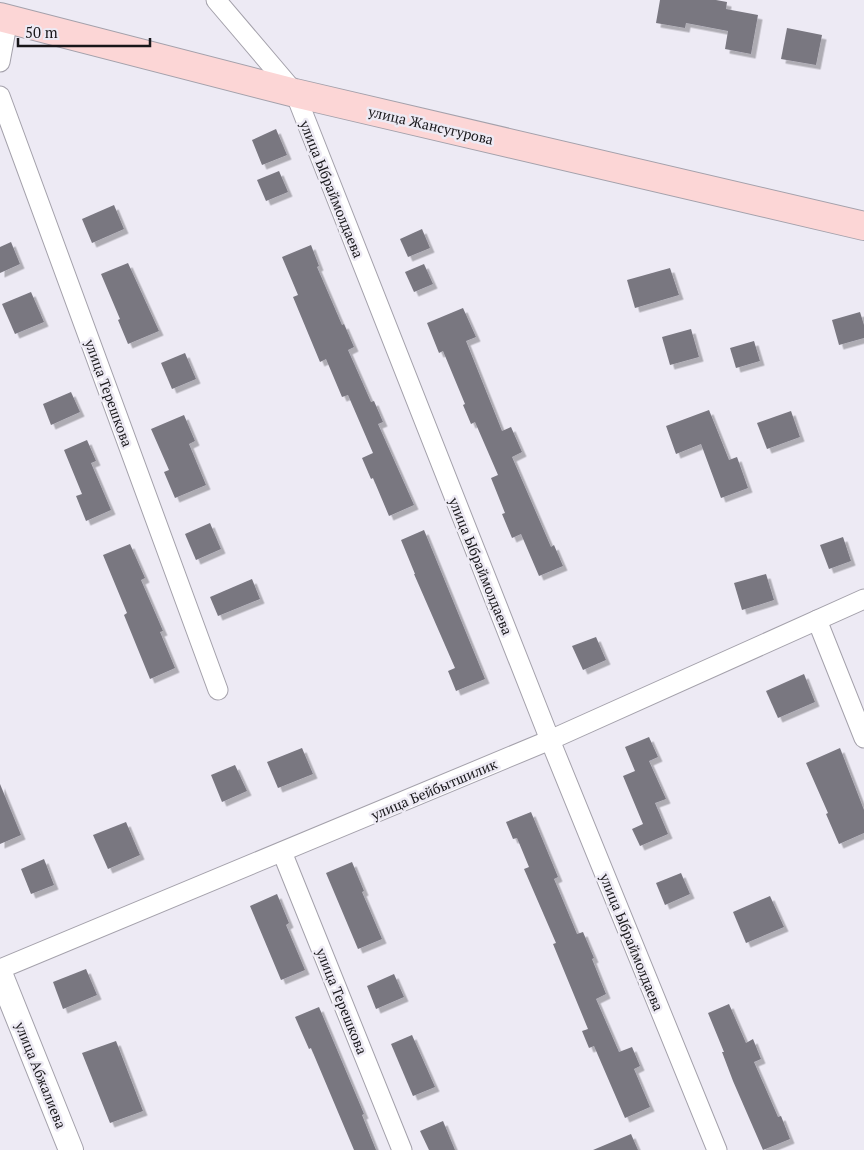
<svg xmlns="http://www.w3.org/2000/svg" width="864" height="1150" font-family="'PT Serif',serif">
<defs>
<filter id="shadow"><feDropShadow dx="4.5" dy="4.5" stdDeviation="0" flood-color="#0004"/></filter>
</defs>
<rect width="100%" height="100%" fill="#edeaf4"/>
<g fill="#797780" filter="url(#shadow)">
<path d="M660,0h56l11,2 -1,7 32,6 -7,39 -26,-5 3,-18 -42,-8 -1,5 -29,-5z"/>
<path d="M787,28l35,7 -6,30 -35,-6z"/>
<path d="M276,129l11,26 -25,10 -10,-25z"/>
<path d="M279,171l9,21 -22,9 -9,-21z"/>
<path d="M114,205l10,24 -32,14 -10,-24z"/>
<path d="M422,229l8,19 -22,9 -8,-18z"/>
<path d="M11,242l9,22 -20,9v-26z"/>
<path d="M311,245l8,21 -2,1 25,58 2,-1 10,23 -6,3 23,52 3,-1 9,21 -5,2 36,81 -25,11 -16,-38 -2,1 -9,-21 11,-5 -25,-58 -6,2 -16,-38 -6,3 -27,-65 5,-2 -16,-38z"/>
<path d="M128,263l31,68 -31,13 -10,-24 2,-1 -19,-45z"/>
<path d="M424,264l9,20 -19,8 -9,-20z"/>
<path d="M670,268l9,27 -44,13 -8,-28z"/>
<path d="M31,292l13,30 -29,12 -13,-30z"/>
<path d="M463,308l13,29 -10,4 36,90 9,-4 11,25 -10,5 39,90 3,-2 9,21 -24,10 -18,-42 -9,4 -10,-24 3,-1 -14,-35 7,-3 -23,-53 -4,2 -8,-19 2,-1 -22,-53 -4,2 -12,-30z"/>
<path d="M860,312l4,13v13l-25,7 -7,-25z"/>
<path d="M691,329l8,28 -29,8 -8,-28z"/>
<path d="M754,341l6,20 -24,7 -6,-20z"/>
<path d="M185,353l11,26 -24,10 -11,-26z"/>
<path d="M71,392l9,20 -29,13 -8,-21z"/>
<path d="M709,410l20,50 8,-3 11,31 -27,10 -20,-54 -25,10 -10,-28z"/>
<path d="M791,411l9,26 -33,12 -10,-26z"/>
<path d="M184,415l11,26 -6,3 17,41 -31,13 -11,-26 5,-2 -18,-41z"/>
<path d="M87,440l9,21 -5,2 20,47 -25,11 -10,-25 6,-2 -18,-44z"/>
<path d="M210,523l11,26 -25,11 -11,-26z"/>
<path d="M424,530l61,149 -29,12 -8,-20 7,-3 -41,-94h1l-14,-34z"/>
<path d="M843,537l8,24 -22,8 -9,-24z"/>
<path d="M130,544l15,34 -4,2 22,51 -3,1 15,36 -25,11 -26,-64 3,-2 -24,-58z"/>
<path d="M766,574l8,26 -32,10 -8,-27z"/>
<path d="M252,579l8,20 -42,17 -8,-19z"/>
<path d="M596,637l10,23 -23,10 -11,-24z"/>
<path d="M804,674l11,28 -37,16 -12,-27z"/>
<path d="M649,737l9,20 -9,4 17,38 -11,4 13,31 -28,12 -8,-17 11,-5 -20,-48 12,-5 -10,-24z"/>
<path d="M302,748l11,26 -35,14 -11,-26z"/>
<path d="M840,748l24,62v23l-25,11 -13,-30 2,-1 -22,-50z"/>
<path d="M235,765l12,26 -25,11 -11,-27z"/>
<path d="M0,784l21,51 -21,9z"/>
<path d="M531,812l27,65 -4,2 23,55 6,-2 11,26 -2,1 14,35 -10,5 23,53 13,-5 8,19 -6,3 16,38 -25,11 -31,-72 -5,2 -7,-17 6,-2 -35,-85 3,-1 -32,-74 5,-2 -12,-29 -4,1 -7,-17z"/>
<path d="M126,822l14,33 -32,14 -15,-34z"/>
<path d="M44,859l10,26 -23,9 -10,-25z"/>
<path d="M352,862l12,29 -2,1 20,47 -24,10 -32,-76z"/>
<path d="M681,873l9,21 -25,11 -9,-22z"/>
<path d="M277,894l12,29 -3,2 19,45 -24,10 -31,-74z"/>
<path d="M770,896l14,31 -38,16 -13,-31z"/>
<path d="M86,969l11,26 -34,14 -10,-27z"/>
<path d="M394,974l10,23 -28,12 -9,-23z"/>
<path d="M729,1004l17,39 7,-4 8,20 -7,3 24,55 3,-1 9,23 -27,11 -30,-69 -11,-29h2l-16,-39z"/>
<path d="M319,1007l45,107 -2,1 14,35h-22l-43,-102 -2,1 -14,-32z"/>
<path d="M412,1035l23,52 -22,9 -22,-52z"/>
<path d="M116,1041l27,70 -33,12 -28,-70z"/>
<path d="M443,1121l12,29h-26l-9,-19z"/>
<path d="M631,1134l7,16h-45z"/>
</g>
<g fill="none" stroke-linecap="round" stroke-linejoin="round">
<defs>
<g id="minor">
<path d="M216,0l79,93 255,647 167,410"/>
<path d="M0,62l8,-43"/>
<path d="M0,96l218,594"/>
<path d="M817,620l47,118"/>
<path d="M282,852l120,298"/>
<path d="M0,969l550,-229 314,-141"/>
</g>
<path id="tertiary" d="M0,973l71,177"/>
<path id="secondary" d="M0,17l295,76 569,133"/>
</defs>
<use href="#minor" stroke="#a4a1ab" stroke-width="21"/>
<use href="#tertiary" stroke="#a4a1ab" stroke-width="26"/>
<use href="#secondary" stroke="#a4a1ab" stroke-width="30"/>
<use href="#minor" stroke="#fff" stroke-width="19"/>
<use href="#tertiary" stroke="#fff" stroke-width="24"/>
<use href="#secondary" stroke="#fcd6d6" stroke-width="28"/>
</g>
<g text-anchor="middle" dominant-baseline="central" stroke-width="5" stroke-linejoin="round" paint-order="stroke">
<g font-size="14" fill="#18171a" stroke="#edeaf4">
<text transform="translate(431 125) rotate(13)">улица Жансугурова</text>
<text transform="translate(332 189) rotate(68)">улица Ыбраймолдаева</text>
<text transform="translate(109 393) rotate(70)">улица Терешкова</text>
<text transform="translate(481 566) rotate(68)">улица Ыбраймолдаева</text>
<text transform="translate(434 789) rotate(-23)">улица Бейбытшилик</text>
<text transform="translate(632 942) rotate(68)">улица Ыбраймолдаева</text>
<text transform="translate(342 1001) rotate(68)">улица Терешкова</text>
<text transform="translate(41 1075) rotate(68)">улица Абжалиева</text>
</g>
</g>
<path d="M18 38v8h132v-8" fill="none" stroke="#18171a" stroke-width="2.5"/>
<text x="25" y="38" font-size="15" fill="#18171a" stroke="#edeaf4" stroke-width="4" paint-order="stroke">50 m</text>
</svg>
